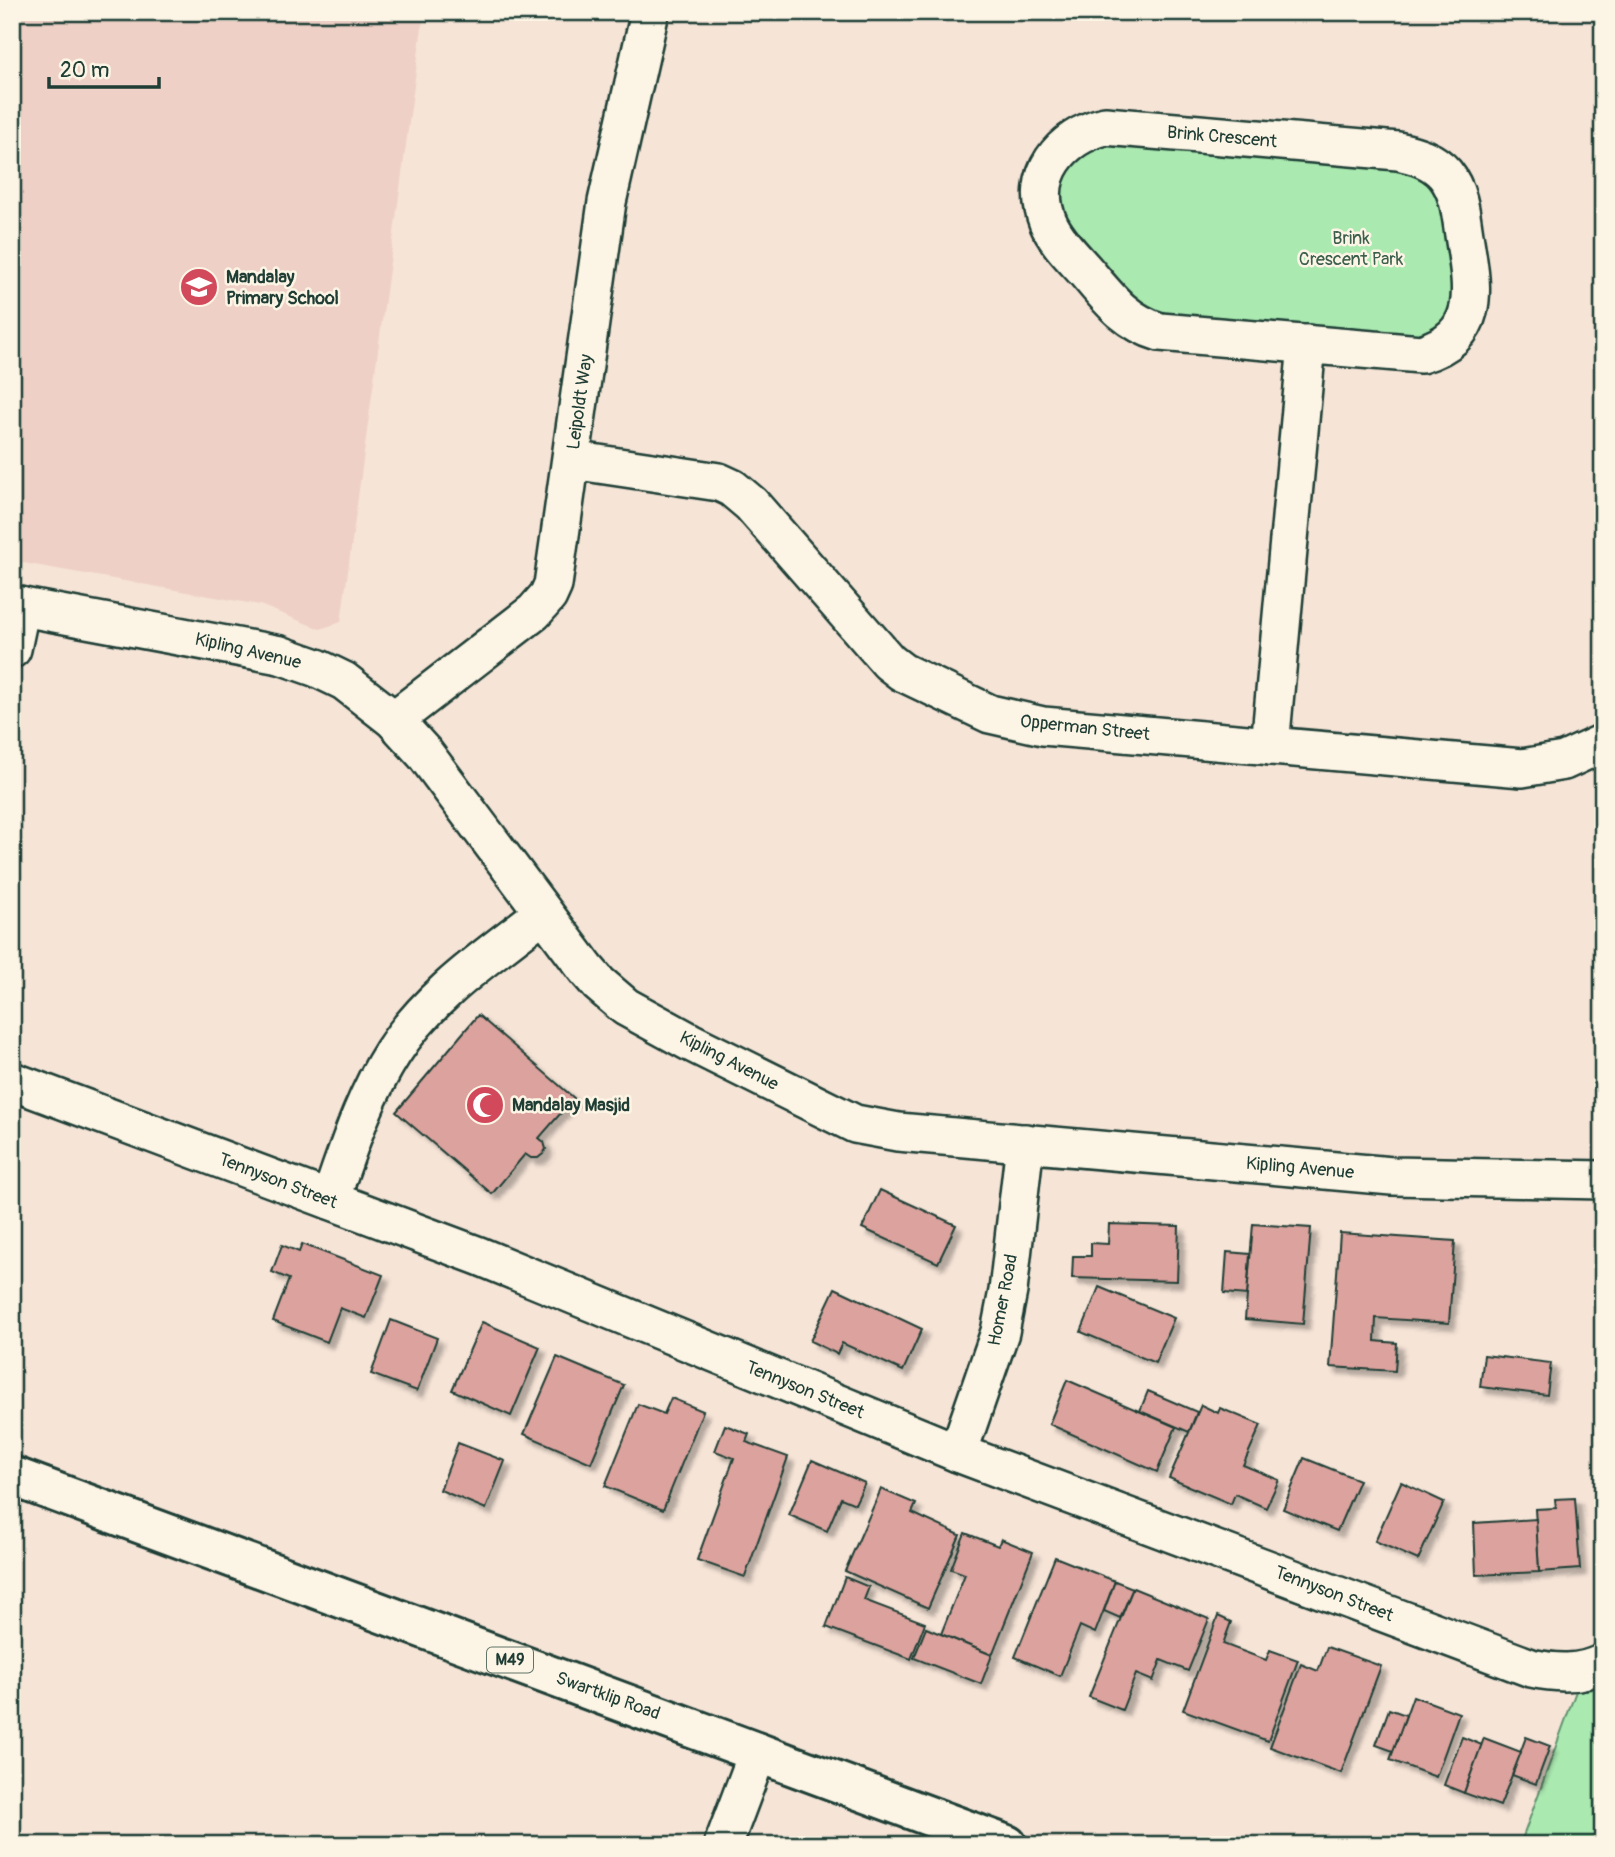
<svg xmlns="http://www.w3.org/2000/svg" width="1615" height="1857" font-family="Pangolin,sans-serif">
<defs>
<filter id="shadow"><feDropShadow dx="6" dy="6" stdDeviation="2" flood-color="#0004"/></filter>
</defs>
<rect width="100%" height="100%" fill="#f6e4d7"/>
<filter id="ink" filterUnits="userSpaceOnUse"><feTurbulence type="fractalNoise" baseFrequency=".0143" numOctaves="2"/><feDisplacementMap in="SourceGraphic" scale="14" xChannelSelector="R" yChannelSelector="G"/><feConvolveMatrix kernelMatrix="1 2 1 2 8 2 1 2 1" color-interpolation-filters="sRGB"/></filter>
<g filter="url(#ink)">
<path fill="#eed0c6" d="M12,12h412l-83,610 -21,7 -60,-24 -248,-44z"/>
<g fill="#aae9b0" stroke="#649372" stroke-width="2">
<path d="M1102,143l301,26 13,4 22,17 20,98 -12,35 -29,16 -262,-24 -16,-8 -73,-84 -7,-23 3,-17 12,-25z"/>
<path d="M1603,1684v161h-83l56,-154 18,-2z"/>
</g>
<g fill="#dca29d" stroke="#1f3d34" stroke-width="2" filter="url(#shadow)">
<path d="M478,1015l96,83 -35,40 5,4 2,7 -3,5 -5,4h-7l-6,-4 -33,40 -96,-82z"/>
<path d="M880,1190l76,35 -18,38 -76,-35z"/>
<path d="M1109,1224l70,2 -2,55 -105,-3 1,-22h18v-13l17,1z"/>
<path d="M1253,1224l58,4 -8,96 -58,-5z"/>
<path d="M1340,1233l115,8 -6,82 -73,-5 -1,23 22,2 -2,28 -65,-4z"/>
<path d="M302,1244l81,31 -17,43 -26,-10 -13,34 -54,-21 16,-42 -17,-7 10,-27 17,7z"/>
<path d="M1227,1252l23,2 -3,41 -23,-2z"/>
<path d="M1099,1287l75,31 -19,45 -74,-31z"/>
<path d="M835,1288l87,41 -19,42 -61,-28 -5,11 -27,-13z"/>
<path d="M391,1320l46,18 -20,53 -46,-17z"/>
<path d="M482,1322l58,25 -29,69 -59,-26z"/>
<path d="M1484,1355l67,8 -4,32 -67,-8z"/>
<path d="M557,1357l67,28 -33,78 -67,-29z"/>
<path d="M1067,1380l109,47 -19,45 -108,-48z"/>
<path d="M1148,1391l49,21 -8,20 -49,-21z"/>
<path d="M671,1398l32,13 -40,99 -58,-24 33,-82 26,10z"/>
<path d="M1201,1405l17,8 2,-5 41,17 -18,40 36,15 -13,28 -31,-14 -4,10 -62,-26z"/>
<path d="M725,1425l24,9 -3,8 42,15 -43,120 -48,-17 37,-102 -19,-7z"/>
<path d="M458,1443l47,18 -19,48 -46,-19z"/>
<path d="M1304,1458l55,22 -22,51 -54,-22z"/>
<path d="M812,1460l53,23 -10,21 -14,-6 -14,33 -38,-16z"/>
<path d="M1401,1482l43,20 -26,58 -43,-19z"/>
<path d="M881,1489l35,15 -4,9 48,22 -32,73 -83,-37z"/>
<path d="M1575,1498l5,71 -41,3 -4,-63 21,-1 -1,-9z"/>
<path d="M1536,1519l3,53 -63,3 -2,-52z"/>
<path d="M965,1533l33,13 3,-7 32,13 -41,103 -51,-21 24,-60 -14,-5z"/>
<path d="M1055,1557l60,24 -20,52 -15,-7 -20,50 -45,-19z"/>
<path d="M845,1577l24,10 -5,13 61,23 -14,36 -85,-32z"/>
<path d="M1115,1581l18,7 -13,30 -16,-7z"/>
<path d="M1133,1588l76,31 -21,52 -27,-11 -8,21 -17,-7 -14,36 -33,-13z"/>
<path d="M1218,1616l13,6 -8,22 43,16 4,-10 28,10 -30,81 -85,-31z"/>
<path d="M926,1628l66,27 -11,29 -67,-26z"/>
<path d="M1327,1647l54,19 -40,107 -71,-26 31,-83 17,7z"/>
<path d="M1413,1696l46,17 -23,64 -46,-17z"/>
<path d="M1389,1709l17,6 -13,36 -17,-6z"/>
<path d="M1462,1737l20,8 -18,48 -20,-8z"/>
<path d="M1526,1737l24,9 -14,38 -24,-9z"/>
<path d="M1484,1738l37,14 -21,54 -36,-13z"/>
</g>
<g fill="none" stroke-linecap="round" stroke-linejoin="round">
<defs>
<g id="minor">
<path d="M1105,126l293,25c18,4 35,9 47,23 14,17 16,40 19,61 8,51 20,100 -43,119l-261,-22c-34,-10 -51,-33 -73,-59 -13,-15 -31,-32 -39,-51 -19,-47 13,-85 57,-96z"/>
<path d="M572,460l147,22 13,6 19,16 138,158 13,10 88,42 53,12 479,42 42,-7 39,-18"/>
<path d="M12,605l268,50 37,13 27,13 50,39 31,34 161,215 13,15 27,23 64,35 165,82 43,8 494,44 211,4"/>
<path d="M12,649l9,-43"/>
<path d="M394,720l140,-108 14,-16 5,-11 54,-383 43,-190"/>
<path d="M1270,746l37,-402"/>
<path d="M12,1081l467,175 479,197 573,215c24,5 49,7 72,-5"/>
<path d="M330,1200c18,-51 34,-103 63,-148 37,-58 97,-97 150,-139"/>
<path d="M958,1453l42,-121 8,-41 17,-148"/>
<path d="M723,1845l35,-93"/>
</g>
<path id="major" d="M12,1476l995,369"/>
</defs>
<use href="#minor" stroke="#1f3d34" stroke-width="42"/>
<use href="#major" stroke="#1f3d34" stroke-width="44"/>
<use href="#minor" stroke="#fcf5e5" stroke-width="37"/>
<use href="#major" stroke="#fcf5e5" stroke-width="38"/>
</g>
</g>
<defs>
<symbol id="school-disc" viewBox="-11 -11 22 22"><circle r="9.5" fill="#d1495b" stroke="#fcf5e5"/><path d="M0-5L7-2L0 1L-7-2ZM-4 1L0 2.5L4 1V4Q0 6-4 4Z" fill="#fff"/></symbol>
<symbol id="mosque-disc" viewBox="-11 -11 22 22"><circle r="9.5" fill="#d1495b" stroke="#fcf5e5"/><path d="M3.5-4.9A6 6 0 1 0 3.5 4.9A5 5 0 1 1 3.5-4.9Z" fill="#fff"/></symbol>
</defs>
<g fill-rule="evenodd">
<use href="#school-disc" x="177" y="265" width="44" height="44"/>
<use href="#mosque-disc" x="463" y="1083" width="44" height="44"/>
</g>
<g text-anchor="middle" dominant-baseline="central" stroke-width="5" stroke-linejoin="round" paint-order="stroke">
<rect fill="#fcf5e5" stroke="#617469" stroke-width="2" x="487" y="1647.5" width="46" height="25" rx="5"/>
<g font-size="16" font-weight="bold" fill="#1f3d34">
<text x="510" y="1660">M49</text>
</g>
<g font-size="18" fill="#1f3d34" stroke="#fcf5e5">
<text transform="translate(1222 137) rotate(5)">Brink Crescent</text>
<text transform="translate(580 402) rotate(-82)">Leipoldt Way</text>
<text transform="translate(248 651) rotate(13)">Kipling Avenue</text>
<text transform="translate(1085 728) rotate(6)">Opperman Street</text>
<text transform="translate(729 1061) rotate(27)">Kipling Avenue</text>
<text transform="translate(1300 1168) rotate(5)">Kipling Avenue</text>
<text transform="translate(278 1181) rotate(21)">Tennyson Street</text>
<text transform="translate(1003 1300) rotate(-79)">Homer Road</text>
<text transform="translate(805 1390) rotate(22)">Tennyson Street</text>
<text transform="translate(1334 1594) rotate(21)">Tennyson Street</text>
<text transform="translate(608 1696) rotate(20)">Swartklip Road</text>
</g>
<g font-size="18" fill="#3b5f4d" stroke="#fcf5e5">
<text x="1351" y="238">Brink<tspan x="1351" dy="21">Crescent Park</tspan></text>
</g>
<g font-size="18" font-weight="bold" fill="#1f3d34" stroke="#fcf5e5" text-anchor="start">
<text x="226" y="277">Mandalay<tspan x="226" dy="21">Primary School</tspan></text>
<text x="512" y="1105">Mandalay Masjid</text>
</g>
</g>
<rect width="1615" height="1857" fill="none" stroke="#fcf5e5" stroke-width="42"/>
<rect x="21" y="21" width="1573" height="1815" fill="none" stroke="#1f3d34" stroke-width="2.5" filter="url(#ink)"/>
<path d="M49 77v10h110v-10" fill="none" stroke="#1f3d34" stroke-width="3.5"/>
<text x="60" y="77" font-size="21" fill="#1f3d34" stroke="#fcf5e5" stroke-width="5" paint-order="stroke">20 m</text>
</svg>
